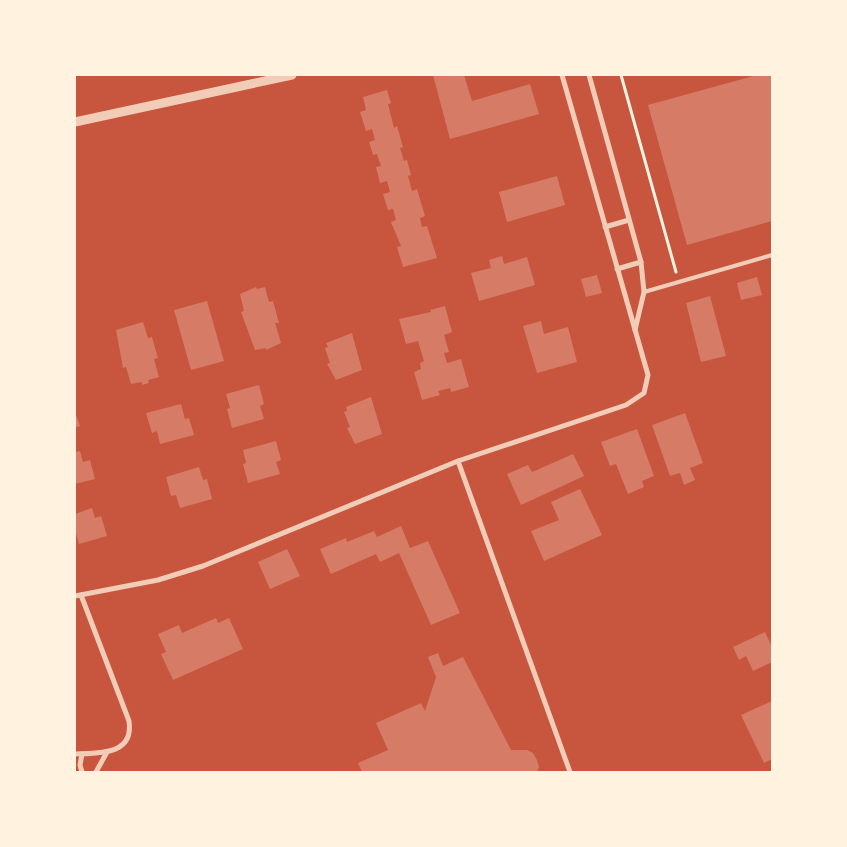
<svg xmlns="http://www.w3.org/2000/svg" width="847" height="847" font-family="'Fira Sans Condensed',sans-serif">
<rect width="100%" height="100%" fill="#c8553d"/>
<g fill="#d67c66">
<path d="M433,75h31l8,26 58,-17 9,30 -89,25z"/>
<path d="M757,75h15v146l-85,24 -39,-140z"/>
<path d="M387,90l4,13 -3,1 6,24 3,-2 6,21 -3,1 4,13 3,-1 4,15 -3,1 4,15 5,-2 8,27 -5,2 2,9 5,-1 10,32 -34,9 -6,-20 4,-1 -10,-24 5,-2 -3,-11 -5,1 -5,-16 7,-2 -3,-11 -7,2 -4,-16 5,-1 -4,-12 -4,1 -4,-13 6,-2 -3,-11 -6,2 -6,-19 6,-2 -3,-13z"/>
<path d="M557,176l8,29 -58,17 -8,-30z"/>
<path d="M502,256l2,8 23,-7 8,28 -56,16 -8,-28 20,-5 -2,-8z"/>
<path d="M597,275l5,18 -16,4 -5,-18z"/>
<path d="M757,277l5,18 -21,5 -4,-17z"/>
<path d="M256,287l1,2 8,-2 4,15 4,-1 6,22h-4l6,20 -15,7v-2l-11,2 -14,-38 3,-1 -4,-17z"/>
<path d="M710,296l16,60 -25,6 -15,-59z"/>
<path d="M207,301l17,60 -33,9 -17,-60z"/>
<path d="M445,306l7,26 -8,3 5,17 -5,1 3,10 14,-4 8,28 -18,5 -1,-4 -12,3 2,4 -18,5 -8,-28 7,-3 -1,-6 4,-2 -6,-20 -12,3 -7,-25 32,-7 -1,-2z"/>
<path d="M541,321l3,13 24,-7 9,35 -40,11 -14,-47z"/>
<path d="M143,322l5,16 4,-1 6,21 -4,1 5,18 -11,3 1,3 -7,2v-3l-11,2 -5,-17 -3,1 -7,-38z"/>
<path d="M352,333l10,37 -26,10 -9,-16 3,-1 -5,-15 3,-1 -2,-4z"/>
<path d="M259,385l5,19 -4,2 4,13 -32,9 -5,-19 3,-1 -4,-14z"/>
<path d="M371,397l11,37 -27,10 -8,-16 3,-1 -6,-15 3,-1 -1,-4z"/>
<path d="M181,404l4,15 4,-1 5,17 -34,9 -3,-13 -5,2 -6,-20z"/>
<path d="M75,412l5,14 -5,2z"/>
<path d="M685,413l18,50 -13,5 5,12 -11,5 -4,-12 -10,3 -18,-51z"/>
<path d="M637,429l17,47 -12,5 2,6 -16,7 -12,-30 -6,2 -9,-24z"/>
<path d="M276,441l5,19 -5,2 4,12 -32,9 -5,-19 3,-1 -3,-13z"/>
<path d="M80,451l3,11 7,-2 5,19 -20,5v-32z"/>
<path d="M573,454l11,22 -63,29 -14,-31 21,-9 4,7z"/>
<path d="M199,467l4,13 4,-1 5,20 -32,9 -4,-13 -5,1 -5,-19z"/>
<path d="M580,489l22,46 -58,26 -13,-30 28,-11 -8,-18z"/>
<path d="M92,508l3,10 6,-2 6,20 -28,8 -4,-14v-16z"/>
<path d="M401,526l9,22 18,-7 32,72 -29,12 -32,-72 -19,9 -4,-8 -45,20 -11,-25 26,-11 1,4 27,-11 3,6z"/>
<path d="M287,549l13,27 -30,13 -12,-27z"/>
<path d="M216,618l2,5 11,-5 14,31 -70,31 -12,-26 5,-2 -8,-18 21,-9 3,8z"/>
<path d="M765,632l7,15v15l-19,9 -7,-15 -7,4 -6,-13z"/>
<path d="M438,653l5,13 20,-9 48,93h16l6,3 4,7 2,7 -2,5h-175l-4,-9 30,-13 -12,-27 45,-20 4,8 11,-34 -8,-20z"/>
<path d="M772,701v58l-8,4 -23,-48z"/>
</g>
<g fill="none" stroke-linecap="round" stroke-linejoin="round">
<path stroke="#fff3e0" stroke-width="3" d="M621,75l55,197"/>
<path stroke="#f1ccb7" stroke-width="4" d="M644,292l128,-37"/>
<g stroke="#f1ccb7" stroke-width="5">
<path d="M589,75l52,187 3,30 -9,38"/>
<path d="M605,227l24,-7"/>
<path d="M617,269l24,-7"/>
<path d="M458,461l112,311"/>
<path d="M75,596l83,-16 45,-14 255,-105 168,-56 18,-12 4,-18 -86,-300"/>
<path d="M75,754c25,-1 59,1 54,-33l-48,-126"/>
<path d="M82,772l-2,-7 2,-11"/>
<path d="M96,772l11,-20"/>
</g>
<path stroke="#f1ccb7" stroke-width="9" d="M75,122l217,-47"/>
</g>
<rect width="847" height="847" fill="none" stroke="#fff3e0" stroke-width="152"/>
</svg>
